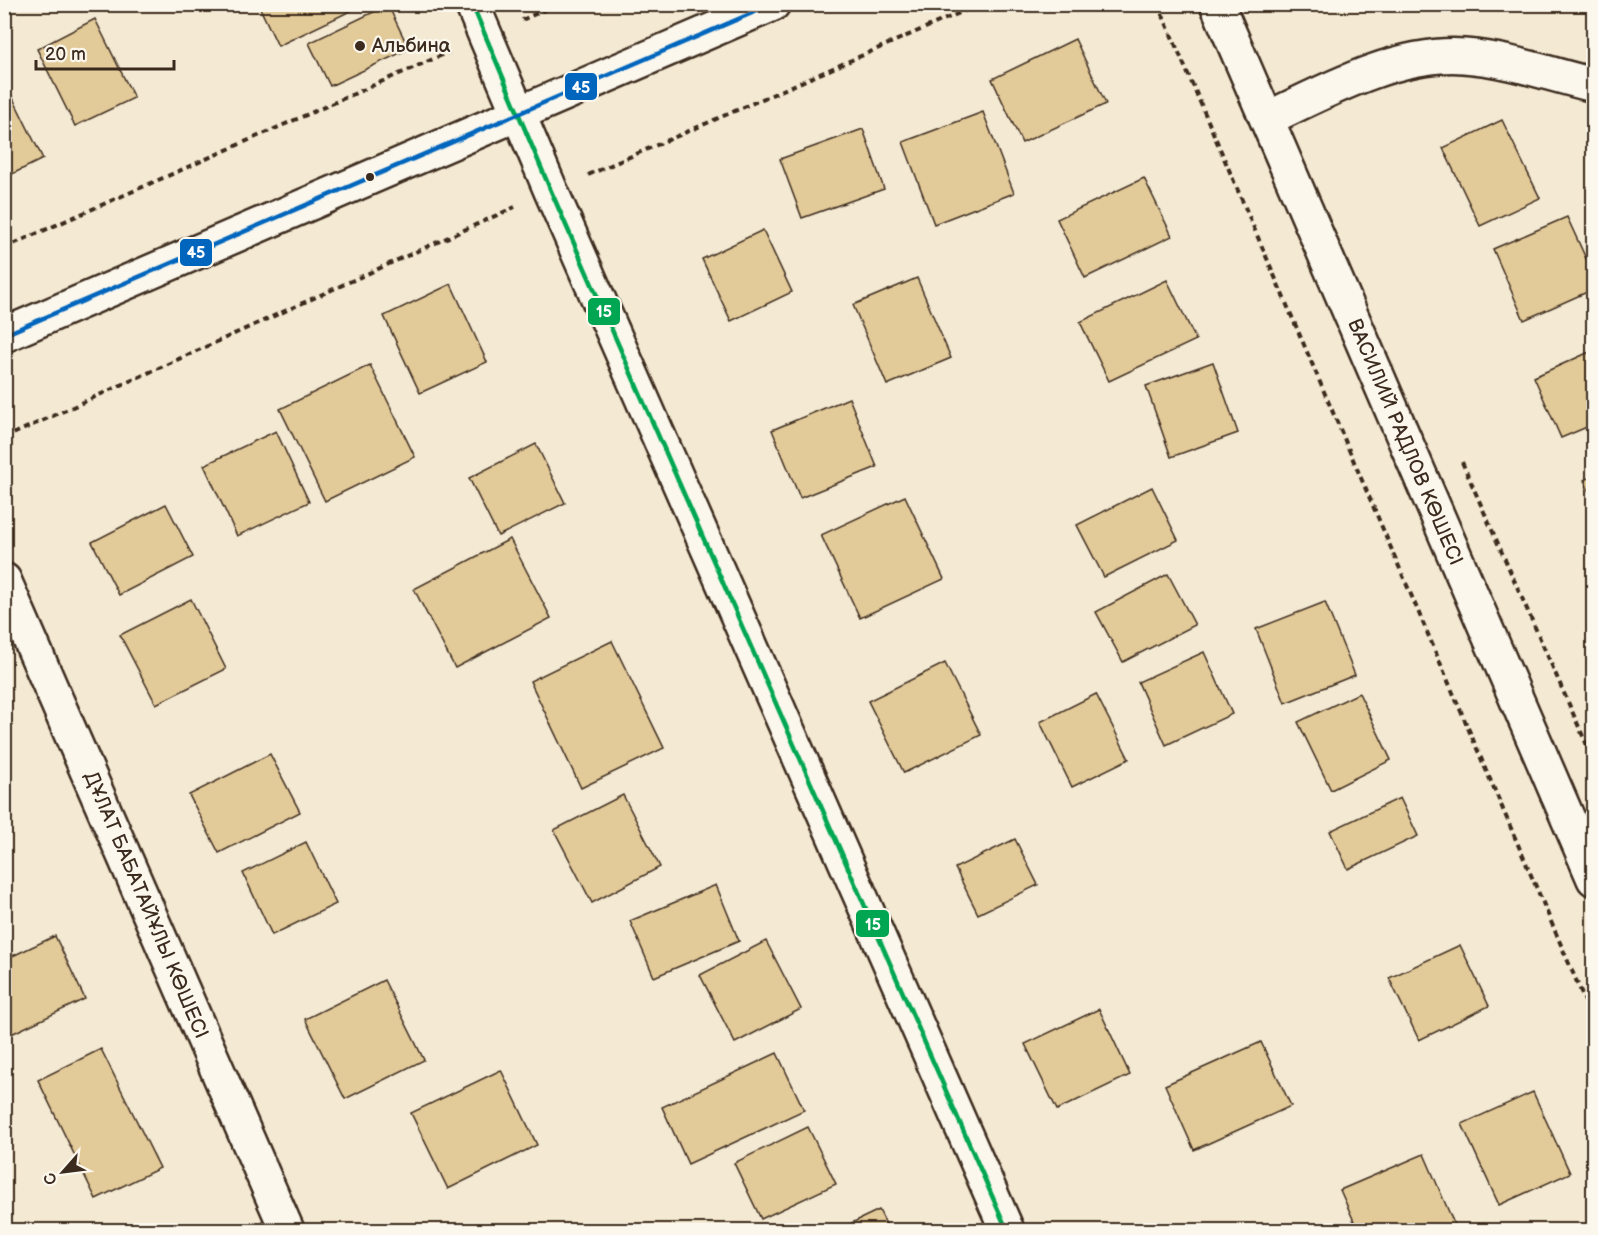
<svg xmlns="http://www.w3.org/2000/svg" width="1598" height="1235" font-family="'Balsamiq Sans',sans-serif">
<rect width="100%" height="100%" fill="#f4ead3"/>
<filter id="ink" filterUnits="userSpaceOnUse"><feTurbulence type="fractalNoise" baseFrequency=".0167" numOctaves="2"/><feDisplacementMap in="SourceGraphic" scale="12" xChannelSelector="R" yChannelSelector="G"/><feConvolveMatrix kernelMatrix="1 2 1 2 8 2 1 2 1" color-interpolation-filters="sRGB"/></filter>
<g filter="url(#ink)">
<g fill="#e3ca99" stroke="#3b2a1e" stroke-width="1.5">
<path d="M258,4h102l1,2 -83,40z"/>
<path d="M388,5l21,44 -79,37 -21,-43z"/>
<path d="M95,19l39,79 -59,28 -38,-77z"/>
<path d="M1075,39l31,65 -84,39 -30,-64z"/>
<path d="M4,80l39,79 -39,19z"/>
<path d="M983,112l31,81 -80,31 -31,-82z"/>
<path d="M1502,120l38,78 -60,28 -37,-78z"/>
<path d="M863,129l21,60 -82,29 -22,-59z"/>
<path d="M1144,178l28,58 -87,42 -28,-59z"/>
<path d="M1567,217l27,59v13l-70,31 -31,-71z"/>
<path d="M763,230l29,62 -61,29 -29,-62z"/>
<path d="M917,278l34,80 -64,27 -34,-80z"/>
<path d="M1167,280l29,60 -87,41 -29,-59z"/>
<path d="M451,284l36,78 -67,31 -36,-77z"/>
<path d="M1594,350v74l-33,14 -27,-61z"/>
<path d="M1213,362l25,71 -67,24 -25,-71z"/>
<path d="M370,365l45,92 -90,44 -45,-92z"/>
<path d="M849,398l28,69 -77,31 -28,-68z"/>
<path d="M276,431l33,71 -72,34 -33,-71z"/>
<path d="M536,444l29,59 -67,33 -29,-58z"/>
<path d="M1594,476v27l-10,-23z"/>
<path d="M1152,487l26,53 -74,37 -27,-52z"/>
<path d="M905,496l39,83 -84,39 -39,-83z"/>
<path d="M166,504l27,53 -74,38 -27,-53z"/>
<path d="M510,539l41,79 -96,50 -41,-79z"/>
<path d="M1168,574l27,51 -72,37 -27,-50z"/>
<path d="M191,599l35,70 -70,35 -36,-69z"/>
<path d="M1325,602l30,73 -70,28 -29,-74z"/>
<path d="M612,641l52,107 -83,40 -51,-107z"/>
<path d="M1204,652l28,62 -66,31 -28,-63z"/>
<path d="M945,663l36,72 -77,38 -36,-72z"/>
<path d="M1359,693l32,67 -60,30 -33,-68z"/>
<path d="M1096,694l33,65 -57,28 -32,-65z"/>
<path d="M270,754l30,58 -81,41 -30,-58z"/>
<path d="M623,795l37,72 -68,36 -38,-73z"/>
<path d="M1400,798l18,38 -70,33 -18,-38z"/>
<path d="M1015,839l23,46 -60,29 -23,-46z"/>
<path d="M306,842l30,62 -64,31 -29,-62z"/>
<path d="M716,885l23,56 -85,36 -24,-56z"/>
<path d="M55,936l30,63 -80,38 -1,-77z"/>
<path d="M766,941l35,68 -66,34 -35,-68z"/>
<path d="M1460,945l29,61 -70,34 -30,-62z"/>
<path d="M384,980l40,80 -79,39 -40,-80z"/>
<path d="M1099,1009l31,66 -73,35 -32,-66z"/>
<path d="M1261,1042l30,64 -97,44 -29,-65z"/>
<path d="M101,1049l59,119 -64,31 -58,-119z"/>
<path d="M777,1053l27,57 -116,54 -26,-57z"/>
<path d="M501,1070l36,75 -89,44 -37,-76z"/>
<path d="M1533,1092l37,81 -71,32 -37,-81z"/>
<path d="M808,1127l28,57 -75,35 -27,-56z"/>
<path d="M1424,1154l31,72 -11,4h-86l-18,-40z"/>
<path d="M879,1210l10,20h-52z"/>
</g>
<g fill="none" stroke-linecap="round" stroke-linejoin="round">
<defs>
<g id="minor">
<path d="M472,4l79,187 456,1039"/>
<path d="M1267,119c58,-28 132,-68 197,-63 44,3 88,19 130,29"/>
<path d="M4,580l283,650"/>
</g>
<g id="tertiary">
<path d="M1217,4l377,875"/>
<path d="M4,335l769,-331"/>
</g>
</defs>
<use href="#minor" stroke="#3b2a1e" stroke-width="38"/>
<use href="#tertiary" stroke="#3b2a1e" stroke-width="38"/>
<g stroke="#3b2a1e" stroke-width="4" stroke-dasharray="6 4.5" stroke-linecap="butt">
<path d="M1158,4l436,1018"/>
<path d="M522,20l35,-16"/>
<path d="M588,175l392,-171"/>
<path d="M4,248l445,-196"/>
<path d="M4,438l511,-231"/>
<path d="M1462,462l132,299"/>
</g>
<use href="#minor" stroke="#fbf7ec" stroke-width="33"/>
<use href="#tertiary" stroke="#fbf7ec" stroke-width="33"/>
<defs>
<path id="bus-1" d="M472,4l79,187 456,1039"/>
<path id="bus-2" d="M4,335l769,-331"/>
</defs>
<use href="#bus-1" stroke="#fbf7ec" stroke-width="9"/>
<use href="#bus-2" stroke="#fbf7ec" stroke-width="9"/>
<use href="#bus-1" stroke="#00a651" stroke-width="4.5"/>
<use href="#bus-2" stroke="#0065bd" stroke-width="4.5"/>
</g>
</g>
<g fill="#3b2a1e" stroke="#fbf7ec" stroke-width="2">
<circle cx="360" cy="46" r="6"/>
<circle cx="370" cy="177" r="5"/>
</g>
<g text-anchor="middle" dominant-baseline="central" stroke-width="4.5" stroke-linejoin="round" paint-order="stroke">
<g font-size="20" fill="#3b2a1e" stroke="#fbf7ec" text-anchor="start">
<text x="372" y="46">Альбина</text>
</g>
<g font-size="20" fill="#3b2a1e" stroke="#fbf7ec">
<text transform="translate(1405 442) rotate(67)">ВАСИЛИЙ РАДЛОВ КӨШЕСІ</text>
<text transform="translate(146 905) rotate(67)">ДҰЛАТ БАБАТАЙҰЛЫ КӨШЕСІ</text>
</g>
</g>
<g stroke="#fbf7ec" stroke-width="2">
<rect x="564" y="72" width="34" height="29" rx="6" fill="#0065bd"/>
<rect x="179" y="238" width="34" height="29" rx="6" fill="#0065bd"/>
<rect x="587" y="297" width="34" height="29" rx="6" fill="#00a651"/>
<rect x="855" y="909" width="35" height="29" rx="6" fill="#00a651"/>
</g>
<g font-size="16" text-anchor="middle" font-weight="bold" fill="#fff">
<text x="581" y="93">45</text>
<text x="196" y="258">45</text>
<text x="604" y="317">15</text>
<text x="873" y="930">15</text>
</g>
<rect width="1598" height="1235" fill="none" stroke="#fbf7ec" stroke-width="24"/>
<rect x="12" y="12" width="1574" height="1211" fill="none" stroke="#3b2a1e" stroke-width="2" filter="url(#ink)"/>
<g transform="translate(63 1172) rotate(242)" stroke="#fbf7ec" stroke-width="4.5" paint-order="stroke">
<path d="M0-4.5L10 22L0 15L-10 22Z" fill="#3b2a1e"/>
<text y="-9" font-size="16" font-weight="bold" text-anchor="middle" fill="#3b2a1e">С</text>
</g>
<path d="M36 60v9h138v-9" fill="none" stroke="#3b2a1e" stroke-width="3"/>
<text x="45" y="60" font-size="18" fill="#3b2a1e" stroke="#fbf7ec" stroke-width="4.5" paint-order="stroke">20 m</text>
</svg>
